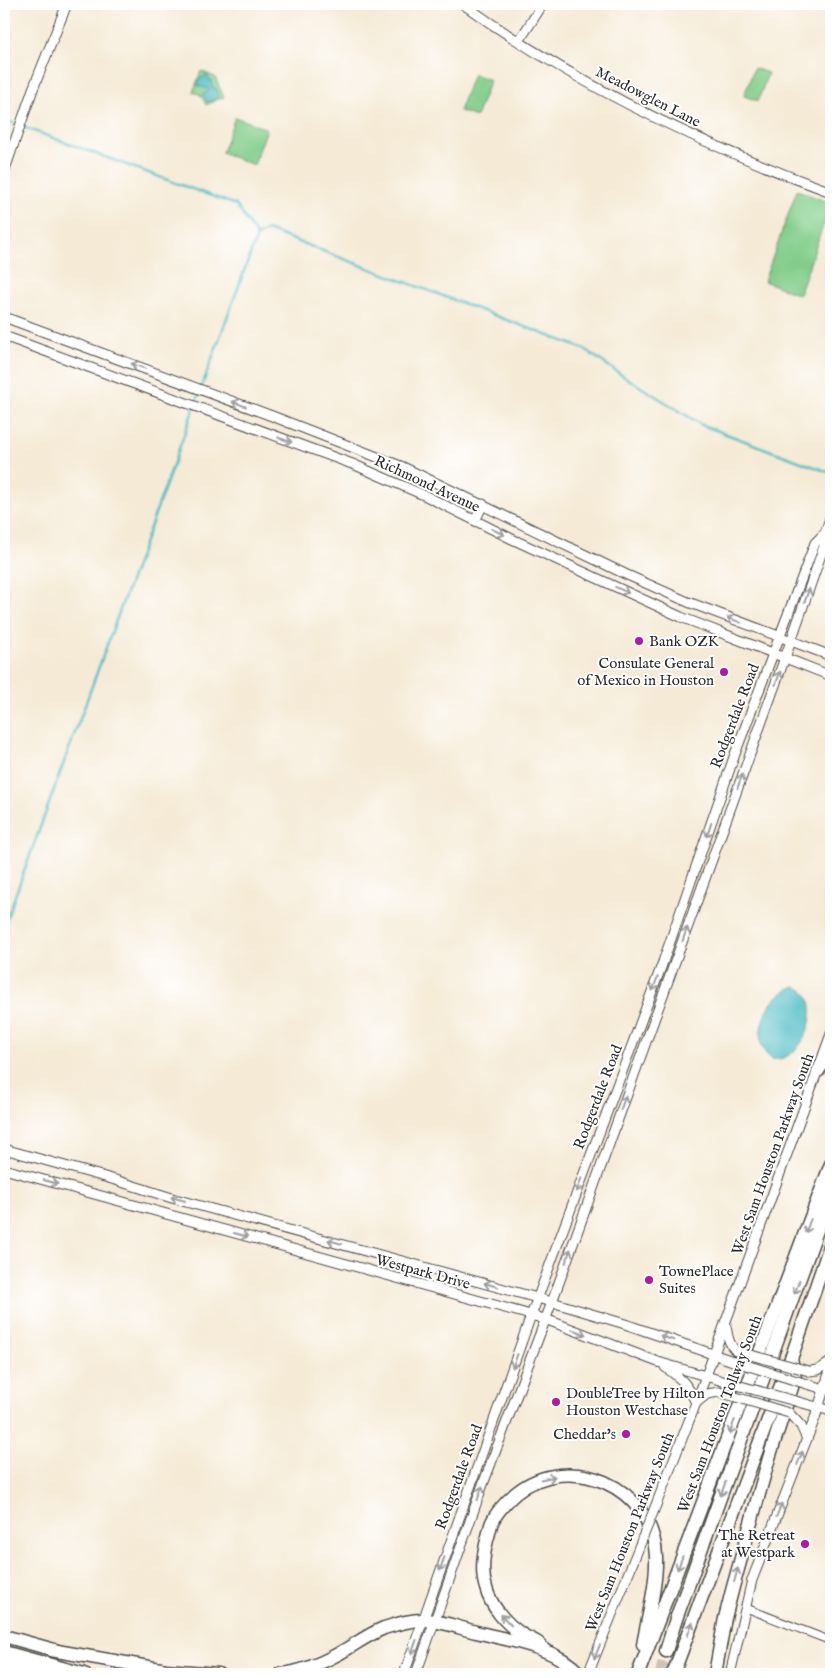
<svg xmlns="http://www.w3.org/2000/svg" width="835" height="1678" font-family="'IM FELL English',serif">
<rect width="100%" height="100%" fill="#fff"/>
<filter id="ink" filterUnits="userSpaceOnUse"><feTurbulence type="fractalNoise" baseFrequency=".02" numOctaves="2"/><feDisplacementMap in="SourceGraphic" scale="10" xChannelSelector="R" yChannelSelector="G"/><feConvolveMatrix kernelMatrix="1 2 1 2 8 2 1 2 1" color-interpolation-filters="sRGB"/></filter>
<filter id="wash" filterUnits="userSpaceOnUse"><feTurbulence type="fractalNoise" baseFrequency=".0096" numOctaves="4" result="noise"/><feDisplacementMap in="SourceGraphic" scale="20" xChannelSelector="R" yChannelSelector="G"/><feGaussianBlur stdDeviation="1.12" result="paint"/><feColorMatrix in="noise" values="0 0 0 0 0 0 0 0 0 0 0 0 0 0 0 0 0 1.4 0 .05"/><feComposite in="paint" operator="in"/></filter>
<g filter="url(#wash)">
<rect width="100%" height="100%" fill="#f5ead5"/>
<g fill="#82cd8a" stroke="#567c5a">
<path d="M754,68l14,5 -10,28 -14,-5z"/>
<path d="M201,71l14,6 9,20 -18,8 -5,-10 -8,-3z"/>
<path d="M473,74l17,6 -14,37 -17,-6z"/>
<path d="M235,117l32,12 -13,36 -32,-12z"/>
<path d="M797,190l34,13 -32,92 -35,-14z"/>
</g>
<g fill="#4fbdc5" stroke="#3d7478">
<path d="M205,75l4,2 -1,2 3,1 2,9 3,-1 4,9 -13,5 -4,-8 6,-3 -1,-3 -1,1 -10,-4 4,-8 3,1z"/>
<path d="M796,987c32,9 9,77 -24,72 -26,-16 -4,-69 24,-72z"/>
</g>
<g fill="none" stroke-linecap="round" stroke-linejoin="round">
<g stroke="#4fbdc5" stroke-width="2.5">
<path d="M4,120l232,85 21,31"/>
<path d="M4,926l253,-690 10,-6 317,119 36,25 82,51 129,48"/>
</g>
</g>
</g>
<g filter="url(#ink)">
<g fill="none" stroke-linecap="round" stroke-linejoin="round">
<path stroke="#cdc4b3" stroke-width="12" stroke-dasharray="12 6" stroke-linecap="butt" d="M661,1674l5,-23"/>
<defs>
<path id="street" d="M746,1608l85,33"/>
<g id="secondary">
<path d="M463,4c113,81 239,141 368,188"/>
<path d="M519,41l24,-37"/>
<path d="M4,172l29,-83 34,-85"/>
<path d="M4,317l268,99 131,51 222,107 63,28 143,54"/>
<path d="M4,336l351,129 73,32 84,42 169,78 150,59"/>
<path d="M475,521l8,-17"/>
<path d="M4,1149l108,30 63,20 377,103 73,22 108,37"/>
<path d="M4,1169l541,150 113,43 68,20"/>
<path d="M725,1322c3,11 2,21 11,29"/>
<path d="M665,1367c17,12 23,18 31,36l11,-9 12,-2"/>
<path d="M809,1371l9,-1 13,-8"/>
<path d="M807,1384l24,7"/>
<path d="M799,1402l32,9"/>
<path d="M789,1413l12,13 6,13"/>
<path d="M654,1510l42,-107 135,-369"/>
<path d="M404,1674l125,-353 134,-359 72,-208 80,-211 10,-10"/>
<path d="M416,1674l66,-187 70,-185 239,-661 33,-95 1,-13 6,-17"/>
<path d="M588,1674l55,-137"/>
<path d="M730,1674l22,-94 63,-162 16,-51"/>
</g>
<g id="highway">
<path d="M818,1071l13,-20"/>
<path d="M4,1636l54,15"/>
<path d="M51,1650l115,20 52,4"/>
<path d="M544,1650c-5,-9 -13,-10 -21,-15 -16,-10 -32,-28 -37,-47 -5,-15 -3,-32 1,-48 2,-6 3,-13 5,-18 5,-11 15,-21 24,-29 53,-43 137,-7 140,63 1,29 -8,60 -13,89"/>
<path d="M666,1651l10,-32 155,-427"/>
<path d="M4,1652l80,22"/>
<path d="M4,1663l38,11"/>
<path d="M281,1674c20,-2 39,-10 57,-20 15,-8 29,-19 46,-26 12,-4 28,-9 41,-8 17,1 35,8 51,12 36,9 78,14 104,42"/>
<path d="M638,1674l193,-510"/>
<path d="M673,1674l120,-321 38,-110"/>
<path d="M715,1674l10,-56 8,-31 36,-129 26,-80 -4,-20"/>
</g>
</defs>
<use href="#street" stroke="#494844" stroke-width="9"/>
<use href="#secondary" stroke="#494844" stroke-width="11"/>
<use href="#highway" stroke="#494844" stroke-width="15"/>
<use href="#street" stroke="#fff" stroke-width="7"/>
<use href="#secondary" stroke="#fff" stroke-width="9"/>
<use href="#highway" stroke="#fff" stroke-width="12"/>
<defs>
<g id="secondary-bridge">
<path d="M736,1351l73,20"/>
<path d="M733,1361l74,23"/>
<path d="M726,1382l73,20"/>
<path d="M719,1392l70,21"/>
<path d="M643,1537l11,-27"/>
</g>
</defs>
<use href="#secondary-bridge" stroke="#494844" stroke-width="11" stroke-linecap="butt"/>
<use href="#secondary-bridge" stroke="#fff" stroke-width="9"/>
</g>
<defs><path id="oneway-shaft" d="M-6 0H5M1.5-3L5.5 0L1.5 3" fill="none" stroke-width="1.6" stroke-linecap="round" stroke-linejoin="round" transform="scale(1.25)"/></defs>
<g stroke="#a0a0a0">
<use href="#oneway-shaft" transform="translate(138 366) rotate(-160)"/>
<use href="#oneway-shaft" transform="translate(239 404) rotate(-160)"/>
<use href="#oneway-shaft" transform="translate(285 440) rotate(20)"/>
<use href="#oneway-shaft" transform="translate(498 532) rotate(26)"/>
<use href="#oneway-shaft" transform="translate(622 590) rotate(25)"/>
<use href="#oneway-shaft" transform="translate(807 595) rotate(-71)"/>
<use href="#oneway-shaft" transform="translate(734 620) rotate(-159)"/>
<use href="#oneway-shaft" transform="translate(778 678) rotate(-70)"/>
<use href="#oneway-shaft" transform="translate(740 781) rotate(-70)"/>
<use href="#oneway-shaft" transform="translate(709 830) rotate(109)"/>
<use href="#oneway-shaft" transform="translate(685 934) rotate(-70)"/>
<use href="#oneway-shaft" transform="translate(655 984) rotate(111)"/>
<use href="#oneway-shaft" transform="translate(623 1103) rotate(-70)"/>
<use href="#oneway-shaft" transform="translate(51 1182) rotate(16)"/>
<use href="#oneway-shaft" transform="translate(579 1185) rotate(110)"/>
<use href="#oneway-shaft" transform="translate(178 1199) rotate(-164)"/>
<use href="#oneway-shaft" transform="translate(808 1226) rotate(111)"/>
<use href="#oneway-shaft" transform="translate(241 1235) rotate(16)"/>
<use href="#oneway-shaft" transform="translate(335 1242) rotate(-164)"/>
<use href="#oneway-shaft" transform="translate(568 1256) rotate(-70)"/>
<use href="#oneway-shaft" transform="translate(491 1285) rotate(-164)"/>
<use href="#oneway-shaft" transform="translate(797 1287) rotate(110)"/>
<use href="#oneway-shaft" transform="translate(579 1332) rotate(21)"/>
<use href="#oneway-shaft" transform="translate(667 1338) rotate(-161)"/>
<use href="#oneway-shaft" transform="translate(515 1361) rotate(110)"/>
<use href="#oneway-shaft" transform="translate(732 1427) rotate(111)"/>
<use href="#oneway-shaft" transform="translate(800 1458) rotate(-68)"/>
<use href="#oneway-shaft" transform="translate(548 1478) rotate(-12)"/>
<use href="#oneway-shaft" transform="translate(723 1489) rotate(110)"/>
<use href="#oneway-shaft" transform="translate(480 1493) rotate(-70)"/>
<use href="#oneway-shaft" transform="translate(779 1510) rotate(-69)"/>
<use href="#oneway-shaft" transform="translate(680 1563) rotate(111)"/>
<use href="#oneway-shaft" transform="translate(442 1564) rotate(109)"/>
<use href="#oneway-shaft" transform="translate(736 1575) rotate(-75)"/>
<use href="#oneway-shaft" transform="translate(506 1620) rotate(-133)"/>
<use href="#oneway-shaft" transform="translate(690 1629) rotate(-70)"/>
<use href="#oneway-shaft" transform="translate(414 1647) rotate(110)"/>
<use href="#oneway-shaft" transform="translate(597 1652) rotate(112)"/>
</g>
</g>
<g fill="#b5179e" stroke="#fff" stroke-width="2">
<circle cx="639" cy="641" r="5"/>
<circle cx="724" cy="672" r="5"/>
<circle cx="649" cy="1280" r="5"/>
<circle cx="556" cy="1402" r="5"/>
<circle cx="626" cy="1434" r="5"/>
<circle cx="805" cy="1544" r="5"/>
</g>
<g text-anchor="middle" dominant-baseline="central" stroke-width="4" stroke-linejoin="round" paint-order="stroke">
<g font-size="15" fill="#2b2b2b" stroke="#fff">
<text transform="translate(648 97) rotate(27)">Meadowglen Lane</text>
<text transform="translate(427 484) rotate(25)">Richmond Avenue</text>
<text transform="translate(735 716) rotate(-69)">Rodgerdale Road</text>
<text transform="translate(598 1097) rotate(-69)">Rodgerdale Road</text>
<text transform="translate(773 1154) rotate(-70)">West Sam Houston Parkway South</text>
<text transform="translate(423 1272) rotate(15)">Westpark Drive</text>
<text transform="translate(720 1414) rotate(-69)">West Sam Houston Tollway South</text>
<text transform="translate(459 1477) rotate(-70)">Rodgerdale Road</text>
<text transform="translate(630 1532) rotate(-68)">West Sam Houston Parkway South</text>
</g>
<g font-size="15" fill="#2b2b2b" stroke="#fff" text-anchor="start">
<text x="649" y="641">Bank OZK</text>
<text x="714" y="663" text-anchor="end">Consulate General<tspan x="714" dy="17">of Mexico in Houston</tspan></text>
<text x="659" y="1271">TownePlace<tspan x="659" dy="17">Suites</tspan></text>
<text x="566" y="1393">DoubleTree by Hilton<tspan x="566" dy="17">Houston Westchase</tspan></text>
<text x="616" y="1434" text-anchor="end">Cheddar's</text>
<text x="795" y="1535" text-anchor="end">The Retreat<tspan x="795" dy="17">at Westpark</tspan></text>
</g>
</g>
<rect width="835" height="1678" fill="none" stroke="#fff" stroke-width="20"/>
</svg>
